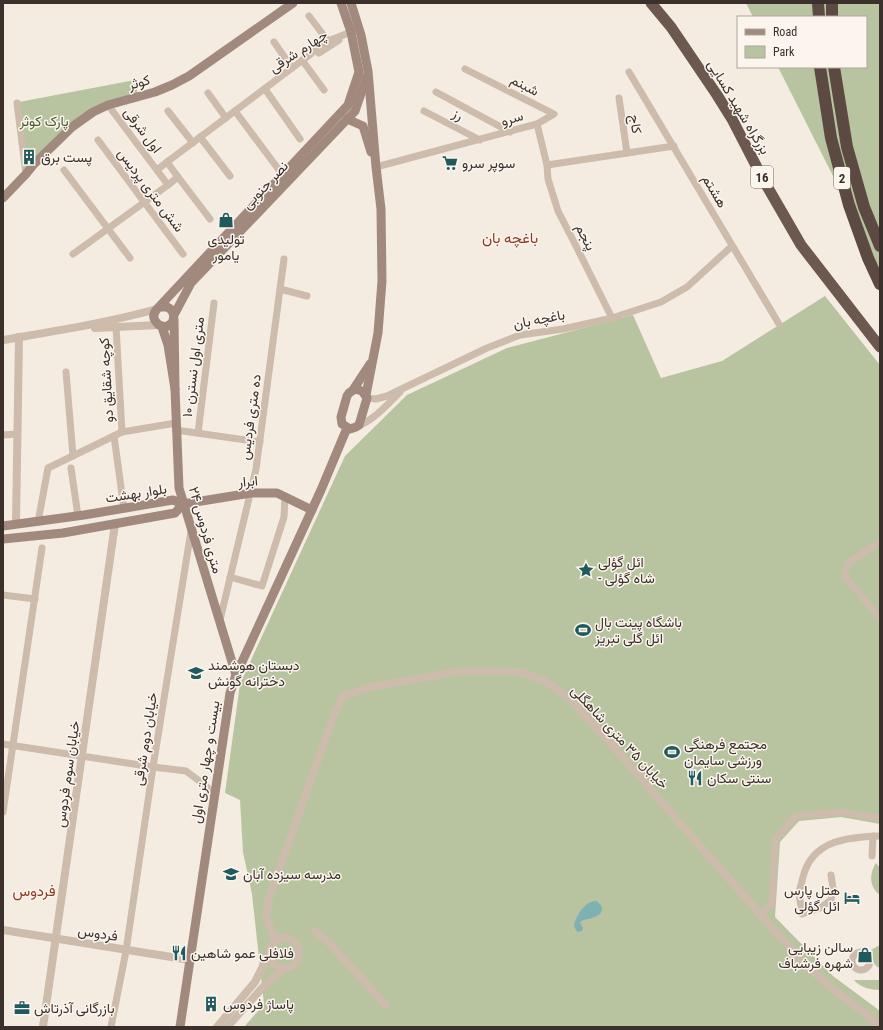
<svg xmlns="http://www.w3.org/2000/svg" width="883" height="1030" font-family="'Roboto Condensed',Vazirmatn,sans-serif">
<rect width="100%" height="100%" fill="#f4ebe1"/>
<g fill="#b8c4a0">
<path d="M746,3h134v266l-102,-202h88v-50h-113z"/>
<path d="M135,80l3,16 -32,8 -72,58 -7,1 -8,-61z"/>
<path d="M825,296l55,69v459l-39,-7 -42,4 -19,21 -5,75 58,59 47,35v16h-636l20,-23 -12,-110 -9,-42 -3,-52 -15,-7 15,-109 105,-228 62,-61 100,-47 126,-33 28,63 61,-17z"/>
<path d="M876,863l4,5v27c-11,-8 -11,-21 -4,-32z"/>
<path d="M880,945v23c-8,-2 -7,-11 -9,-18z"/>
<path d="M854,980h26v10c-9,0 -21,-3 -26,-10z"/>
</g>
<path fill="#7fb0b2" d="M594,901h3l5,6c1,11 -13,11 -21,14l-1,2 3,5 -1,3 -5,1 -3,-6c2,-11 10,-23 20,-25z"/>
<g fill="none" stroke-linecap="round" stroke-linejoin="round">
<g stroke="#cdbbac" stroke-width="7">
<path d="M309,16l19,25"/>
<path d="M274,42l18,26"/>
<path d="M319,53l20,-13"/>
<path d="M302,60l22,30"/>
<path d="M465,69l89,45 -17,10"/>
<path d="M629,72l150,252"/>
<path d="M265,89l35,50"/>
<path d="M436,92l74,40"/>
<path d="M208,93l18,25"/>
<path d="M619,98l8,55"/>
<path d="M17,103l9,71"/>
<path d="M108,105l60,80 10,-8 -11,-15 -10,8"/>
<path d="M168,111l25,32"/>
<path d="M235,111l44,59"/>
<path d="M424,111l56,29"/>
<path d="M200,137l30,39"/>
<path d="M98,140l85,114"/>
<path d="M167,162l161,-121 23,-9"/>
<path d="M547,165l1,14 10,32 17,33 37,74"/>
<path d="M376,167l161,-43 10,41 127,-19"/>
<path d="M64,170l66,88"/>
<path d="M178,177l32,42"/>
<path d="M73,254l95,-69"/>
<path d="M280,289l27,7"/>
<path d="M116,327l6,105"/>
<path d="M66,372l7,84"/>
<path d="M367,398l9,1 11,-3 100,-48 33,-13 43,-6 49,-11 49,-16 26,-15 45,-41"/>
<path d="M356,427c18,-7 31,-22 44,-35"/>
<path d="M176,430l84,12"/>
<path d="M198,433l16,-130"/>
<path d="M3,435l14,-1"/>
<path d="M114,436l10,73"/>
<path d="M71,468l7,48"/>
<path d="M38,522l10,-54 74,-36 54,-9"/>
<path d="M880,542l-32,21 -4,13 36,42"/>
<path d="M230,577l32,9 22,-69 1,-20"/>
<path d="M3,595l32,4"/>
<path d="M220,620l36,-151 28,-210"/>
<path d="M3,744l150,23 33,4 20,15 8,9"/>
<path d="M3,812l39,-264"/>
<path d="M872,856l1,-20"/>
<path d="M831,875l2,13 -2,12 -11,8 -18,6c0,-7 -3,-15 -3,-22 1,-4 3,-10 4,-15 9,-37 45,-40 77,-41"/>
<path d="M761,914l11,-10 3,-65 21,-23 46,-4 38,6"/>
<circle cx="861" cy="961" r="9"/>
<path d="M111,1027l15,-76 27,-184 38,-236"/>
</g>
<g stroke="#cdbbac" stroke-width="8">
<path d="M95,328l64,-3"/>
<path d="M3,340c52,-9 103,-17 154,-31"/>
<path d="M16,524l3,-187"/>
<path d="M3,930l187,30"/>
<path d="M315,931l14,12 57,62"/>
<circle cx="284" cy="953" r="15"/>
<path d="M275,941l-9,-25 3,-18 65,-183 9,-19 23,-8 94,-17 61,1 25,10 22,15 80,88 3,5 152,173 31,27 46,35"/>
<path d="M43,1027l72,-503"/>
<path d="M217,1027l38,-45 14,-28"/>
<path d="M227,1027l37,-41 21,-18"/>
</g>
<g stroke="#a18a7d" stroke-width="9">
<path d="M351,3l10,32 7,36 8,96 5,42 1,72 -4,52 -12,62"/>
<path d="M347,119l16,7 8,26"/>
<path d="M3,198l23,-24 8,-10 38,-37 21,-15 15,-7 47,-13 17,-7 17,-9 104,-73"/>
<path d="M160,307h7c7,3 8,9 5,16l-6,4 -7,-2c-6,-5 -7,-10 -2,-16l191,-204 11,-33 -8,-40 -10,-29"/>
<path d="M174,315l17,-32 164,-172 12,-35"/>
<path d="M162,327l6,18 7,44 -1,-70"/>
<path d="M175,389l4,99 57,187"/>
<path d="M355,389l7,2 5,7 -8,27 -3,2 -6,2 -8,-5 -1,-7 6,-21 2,-3z"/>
<path d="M353,390l17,-26"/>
<path d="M3,526l81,-11 89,-15 10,4 68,-11h26l35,17"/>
<path d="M3,539l60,-6 112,-20 8,-9"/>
<path d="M180,1027l50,-334 6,-18 85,-185 26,-62"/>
</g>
<path stroke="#6c584f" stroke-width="11" d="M651,3l20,24 46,68 15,24 32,62 37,64 79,102"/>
<g stroke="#5c4a42" stroke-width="12">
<path d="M818,3l1,14"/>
<path d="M832,3v14"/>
<path d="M820,67l11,71 18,67 19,53 12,26"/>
<path d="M834,67l13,80 17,60 16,39"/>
</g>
</g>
<defs>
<symbol id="building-bare" viewBox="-9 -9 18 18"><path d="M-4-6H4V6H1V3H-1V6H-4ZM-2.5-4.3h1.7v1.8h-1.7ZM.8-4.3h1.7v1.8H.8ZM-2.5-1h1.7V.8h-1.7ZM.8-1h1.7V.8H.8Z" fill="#1f5a5e" stroke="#fbf5ee" stroke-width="2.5" paint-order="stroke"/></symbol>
<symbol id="supermarket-bare" viewBox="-9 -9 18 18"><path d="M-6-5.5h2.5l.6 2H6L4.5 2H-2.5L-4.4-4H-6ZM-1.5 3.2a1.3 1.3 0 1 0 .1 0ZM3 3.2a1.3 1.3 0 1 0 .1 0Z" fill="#1f5a5e" stroke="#fbf5ee" stroke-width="2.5" paint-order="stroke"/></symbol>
<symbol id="shop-bare" viewBox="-9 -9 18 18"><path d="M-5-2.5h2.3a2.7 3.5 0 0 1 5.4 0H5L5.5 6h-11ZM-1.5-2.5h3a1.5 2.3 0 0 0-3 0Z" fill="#1f5a5e" stroke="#fbf5ee" stroke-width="2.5" paint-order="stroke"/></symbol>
<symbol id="sight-bare" viewBox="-9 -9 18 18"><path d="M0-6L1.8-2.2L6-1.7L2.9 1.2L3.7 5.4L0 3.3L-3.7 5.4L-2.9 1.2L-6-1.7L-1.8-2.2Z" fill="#1f5a5e" stroke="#fbf5ee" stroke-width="2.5" paint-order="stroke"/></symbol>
<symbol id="stadium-bare" viewBox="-9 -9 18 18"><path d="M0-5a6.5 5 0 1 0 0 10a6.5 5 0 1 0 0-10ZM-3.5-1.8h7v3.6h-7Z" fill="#1f5a5e" stroke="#fbf5ee" stroke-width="2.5" paint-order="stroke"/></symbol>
<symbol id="school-bare" viewBox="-9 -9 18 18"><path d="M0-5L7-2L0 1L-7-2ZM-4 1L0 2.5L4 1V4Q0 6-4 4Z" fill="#1f5a5e" stroke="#fbf5ee" stroke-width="2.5" paint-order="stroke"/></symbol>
<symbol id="restaurant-bare" viewBox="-9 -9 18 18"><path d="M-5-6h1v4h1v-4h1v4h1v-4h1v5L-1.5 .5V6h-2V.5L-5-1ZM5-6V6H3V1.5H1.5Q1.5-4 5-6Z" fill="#1f5a5e" stroke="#fbf5ee" stroke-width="2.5" paint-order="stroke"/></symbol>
<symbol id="hotel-bare" viewBox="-9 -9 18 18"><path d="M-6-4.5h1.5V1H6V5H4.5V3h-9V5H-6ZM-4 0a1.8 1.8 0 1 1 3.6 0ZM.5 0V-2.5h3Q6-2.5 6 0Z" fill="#1f5a5e" stroke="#fbf5ee" stroke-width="2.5" paint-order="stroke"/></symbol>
<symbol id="office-bare" viewBox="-9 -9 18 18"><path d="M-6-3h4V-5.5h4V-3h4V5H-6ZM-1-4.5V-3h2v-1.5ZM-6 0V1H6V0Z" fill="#1f5a5e" stroke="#fbf5ee" stroke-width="2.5" paint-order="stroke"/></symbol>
</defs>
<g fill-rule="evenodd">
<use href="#building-bare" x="18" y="146" width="22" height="22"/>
<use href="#supermarket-bare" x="439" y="152" width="22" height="22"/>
<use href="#shop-bare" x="215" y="209" width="22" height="22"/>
<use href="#sight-bare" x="575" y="559" width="22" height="22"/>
<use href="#stadium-bare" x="572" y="619" width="22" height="22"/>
<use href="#school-bare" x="185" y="662" width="22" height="22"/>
<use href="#stadium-bare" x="661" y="741" width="22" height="22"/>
<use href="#restaurant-bare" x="684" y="767" width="22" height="22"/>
<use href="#school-bare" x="220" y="863" width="22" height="22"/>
<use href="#hotel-bare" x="841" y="887" width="22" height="22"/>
<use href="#restaurant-bare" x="168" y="942" width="22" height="22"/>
<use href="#shop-bare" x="854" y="944" width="22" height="22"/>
<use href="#building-bare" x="200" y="993" width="22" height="22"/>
<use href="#office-bare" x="11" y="997" width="22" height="22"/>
</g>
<g text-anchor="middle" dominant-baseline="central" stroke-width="3" stroke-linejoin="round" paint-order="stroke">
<g fill="#fbf5ee" stroke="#756b66" stroke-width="1">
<rect x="751" y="166" width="22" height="22" rx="3"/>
<rect x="834" y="167" width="16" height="22" rx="3"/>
</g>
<g font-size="13" font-weight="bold" fill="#3b302b">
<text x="762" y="177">16</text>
<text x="842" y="178">2</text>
</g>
<g font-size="14" fill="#3b302b" stroke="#fbf5ee">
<text transform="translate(298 51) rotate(-33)">چهارم شرقی</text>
<text transform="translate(139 82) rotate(-16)">کوثر</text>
<text transform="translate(525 85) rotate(27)">شبنم</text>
<text transform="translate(739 107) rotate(59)">بزرگراه شهید کسایی</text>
<text transform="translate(458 114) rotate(27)">رز</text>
<text transform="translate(512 118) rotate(-16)">سرو</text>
<text transform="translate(636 124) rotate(82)">کاج</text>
<text transform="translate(143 130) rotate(53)">اول شرقی</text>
<text transform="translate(265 185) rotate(-47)">نصر جنوبی</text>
<text transform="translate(151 190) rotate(53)">شش متری پردیس</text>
<text transform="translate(715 191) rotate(60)">هشتم</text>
<text transform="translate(586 237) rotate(63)">پنجم</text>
<text transform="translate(539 319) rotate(-11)">باغچه بان</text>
<text transform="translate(193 367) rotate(-83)">۱۰ متری اول نسترن</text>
<text transform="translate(106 380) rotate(-93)">کوچه شقایق دو</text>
<text transform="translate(250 417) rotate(-82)">ده متری فردیس</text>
<text transform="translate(248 481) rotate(-5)">ابرار</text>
<text transform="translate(136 493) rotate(-9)">بلوار بهشت</text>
<text transform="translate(206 530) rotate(74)">۲۴ متری فردوس</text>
<text transform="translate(620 737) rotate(47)">خیابان ۳۵ متری شاهگلی</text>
<text transform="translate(145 739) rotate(-81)">خیابان دوم شرقی</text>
<text transform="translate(205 762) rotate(-81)">بیست و چهار متری اول</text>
<text transform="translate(67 774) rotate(-82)">خیابان سوم فردوس</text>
<text transform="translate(98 933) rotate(9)">فردوس</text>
</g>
<g font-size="14" fill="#4a5a2e" stroke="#fbf5ee">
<text x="44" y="121">پارک کوثر</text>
</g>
<g font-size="14" fill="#3b302b" stroke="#fbf5ee" text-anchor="start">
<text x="41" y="157">پست برق</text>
<text x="462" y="163">سوپر سرو</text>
<text x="226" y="239" text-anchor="middle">تولیدی<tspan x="226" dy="16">یامور</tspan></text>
<text x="598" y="562">ائل گؤلی<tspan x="598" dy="16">- شاه گؤلی</tspan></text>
<text x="595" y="622">باشگاه پینت بال<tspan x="595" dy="16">ائل گلی تبریز</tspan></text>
<text x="208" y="665">دبستان هوشمند<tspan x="208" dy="16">دخترانه گونش</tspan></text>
<text x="684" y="744">مجتمع فرهنگی<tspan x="684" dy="16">ورزشی سایمان</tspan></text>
<text x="707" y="778">سنتی سکان</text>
<text x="243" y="874">مدرسه سیزده آبان</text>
<text x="840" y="890" text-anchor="end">هتل پارس<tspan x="840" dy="16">ائل گؤلی</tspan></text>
<text x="853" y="947" text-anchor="end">سالن زیبایی<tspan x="853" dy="16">شهره فرشباف</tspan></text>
<text x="191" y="953">فلافلی عمو شاهین</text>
<text x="223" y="1004">پاساژ فردوس</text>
<text x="34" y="1008">بازرگانی آذرتاش</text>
</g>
<g font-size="15" fill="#8c3b22" stroke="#fbf5ee">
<text x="510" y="238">باغچه بان</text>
<text x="34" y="891">فردوس</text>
</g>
</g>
<rect width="883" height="1030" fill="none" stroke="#3b302b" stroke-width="8"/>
<rect x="737" y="16" width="130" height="52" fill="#fbf5ee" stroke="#aea6a0"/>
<rect x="745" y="29" width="20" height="6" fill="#a18a7d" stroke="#aea6a0"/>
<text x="773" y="36" font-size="12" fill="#3b302b">Road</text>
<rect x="745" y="46" width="20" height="12" fill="#b8c4a0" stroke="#aea6a0"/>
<text x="773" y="56" font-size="12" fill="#3b302b">Park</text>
</svg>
